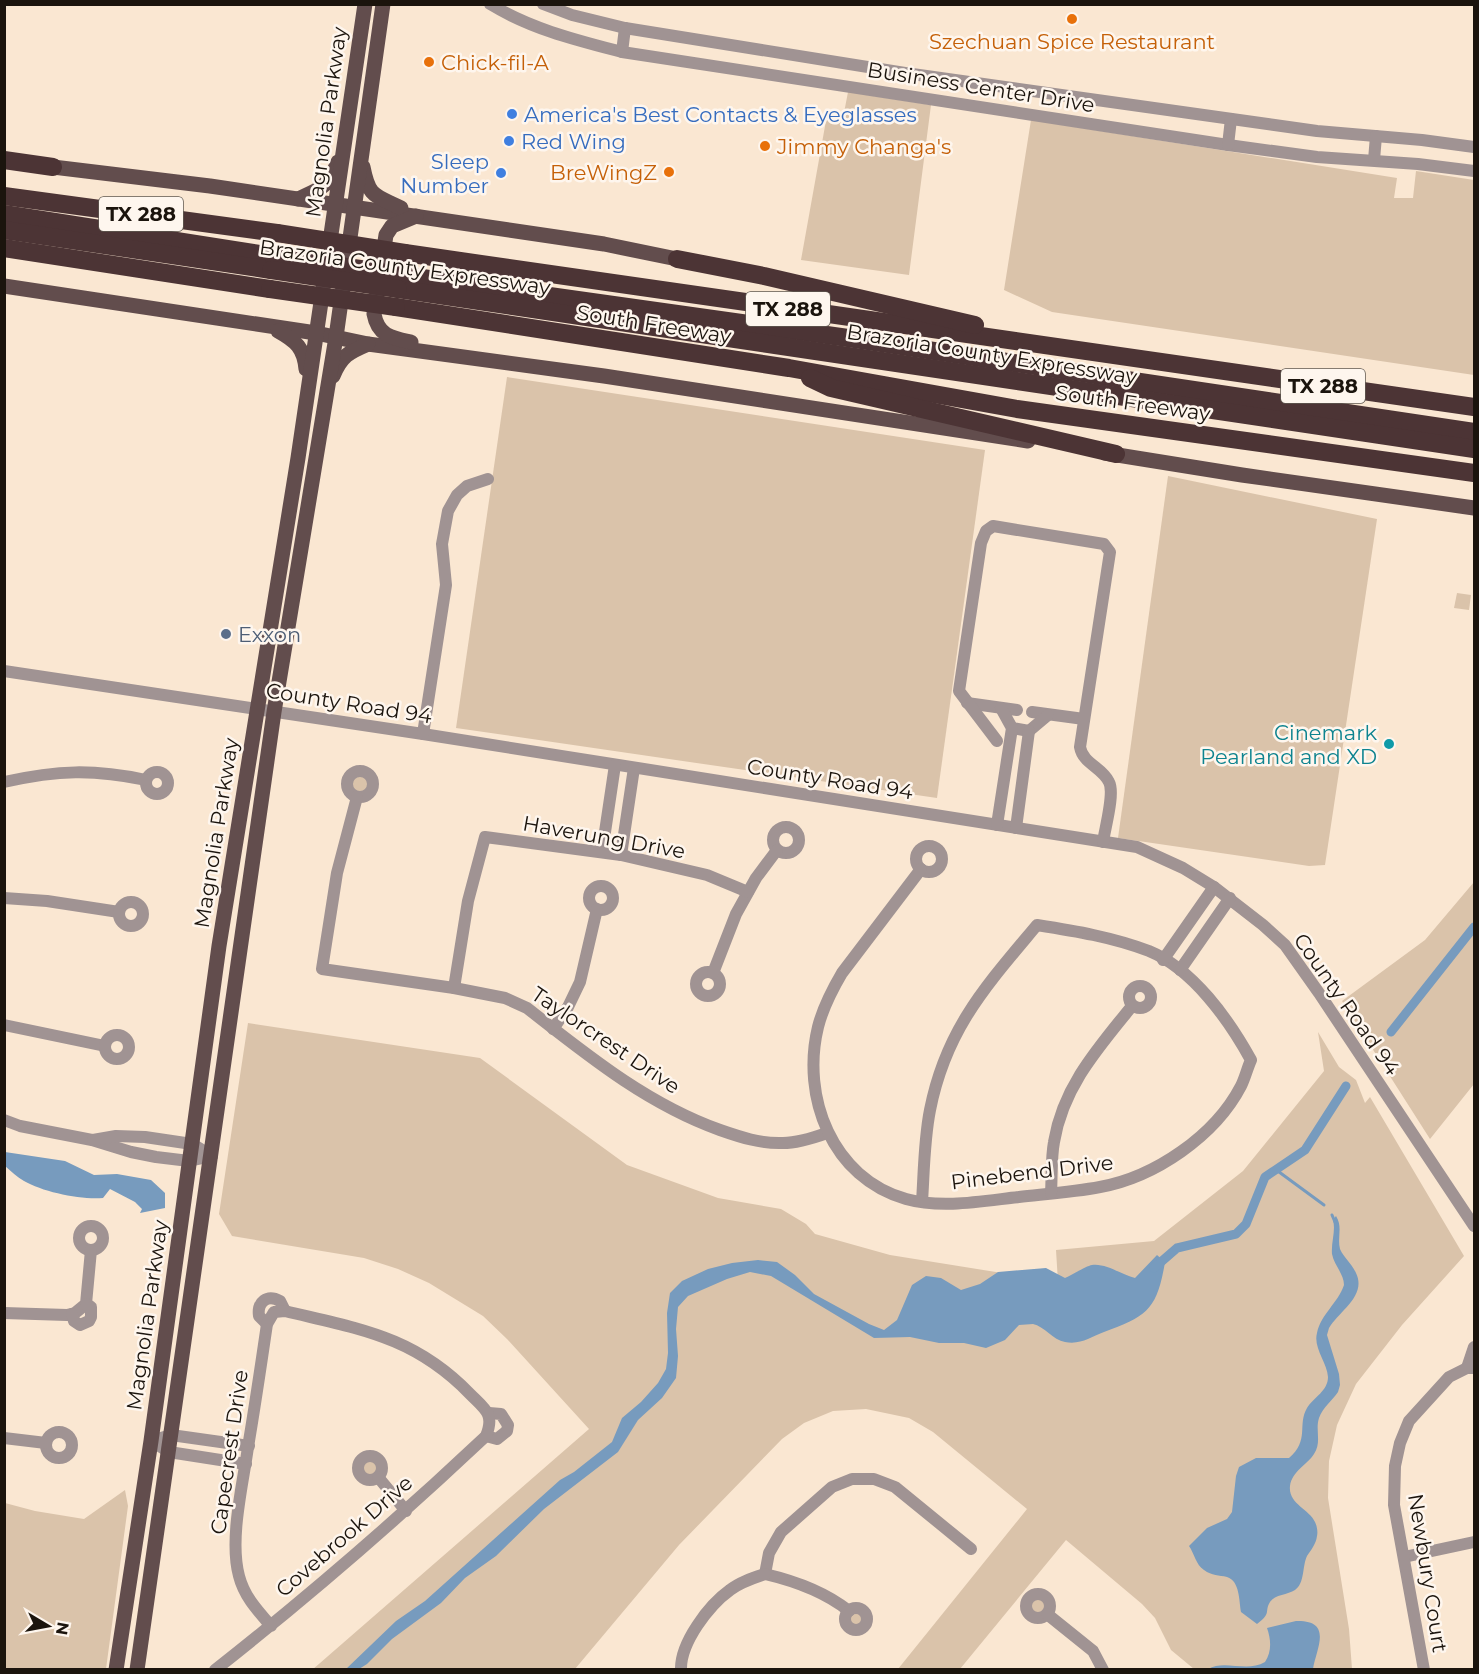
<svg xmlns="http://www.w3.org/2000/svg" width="1479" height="1674" font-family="Montserrat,sans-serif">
<rect width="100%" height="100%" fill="#fae7d2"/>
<g fill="#dac3aa">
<path d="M848,92l83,13 -22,170 -108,-15 26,-145 16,3z"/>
<path d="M1031,120l366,58 -3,20h19l3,-27 58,9v195l-422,-63 -48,-22z"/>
<path d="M507,377l478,73 -48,348 -481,-70z"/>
<path d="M1168,476l209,43 -52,346 -16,1 -191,-28z"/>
<path d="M1457,593l14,2 -2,15 -15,-2z"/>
<circle cx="360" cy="783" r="11"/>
<path d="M1474,882v202l-44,55 -88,-138 83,-61z"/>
<path d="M248,1023l232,35 147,107 91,33 63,11 25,15 9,10 75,21 168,27 -2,-32 98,-9 89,-70 81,-100 -6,-39 21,35 17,13 9,23 5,-6 94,159 -62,69 -46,59 -19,41 -8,36 -1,37 21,131 3,40h-158l-23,-19 -16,-32 -13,-14 -76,-64 -106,129h-62l129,-160 -94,-77 -24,-14 -43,-9 -33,2 -29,12 -22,16 -103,106 -104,124 -263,1 277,-241 -82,-90 -24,-23 -54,-33 -31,-14 -34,-11 -132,-22 -13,-22z"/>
<circle cx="370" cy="1470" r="11"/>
<path d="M125,1490l3,16 -22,163h-101v-166l30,8 49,8z"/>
<circle cx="1039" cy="1606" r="11"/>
<circle cx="856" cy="1618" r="11"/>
</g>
<g fill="#779bbe">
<path d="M5,1152l60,9 29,14 23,-1 34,6 14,13v15l-25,5 2,-4 -7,-7 -25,-13 -7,9c-22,2 -60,-6 -79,-17 -7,-4 -13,-10 -19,-15z"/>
<path d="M1336,1216c7,11 1,21 4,33 4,9 12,15 16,24 11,23 -17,38 -27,55l-2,7 12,39 1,11 -2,7c-6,9 -15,15 -19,26 -4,12 3,24 -5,36 -7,11 -22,17 -24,32 -2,18 19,23 25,36 2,4 3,10 2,14 -1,8 -6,14 -10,20 -5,11 -2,27 -12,34 -7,5 -20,4 -25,12 -6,10 2,11 -13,22l-16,-12c-2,-11 -1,-31 -14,-35 -8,-2 -15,-1 -23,-7 -8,-5 -10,-17 -15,-24l18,-18 20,-9 5,-7 4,-36 3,-9 17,-9h33c21,-18 8,-33 18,-50 7,-11 21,-17 21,-31 -1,-15 -15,-29 -11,-44 4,-19 21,-30 27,-48 0,-11 -10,-20 -12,-31 -1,-12 4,-23 1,-34z"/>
<path d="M1157,1255l8,7c-8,48 -18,54 -61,70 -14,5 -23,13 -39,10 -12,-2 -21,-16 -32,-18 -4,0 -10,1 -14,1l-14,15 -19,8 -22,-5h-25l-29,-6 -36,1 -103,-62 -21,-4 -23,7 -39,17 -10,11 -2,22 2,27 -2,22 -14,20 -24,22 -20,32 -74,57 -48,47 -31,22 -24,25 -49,36 -25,25 -8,5h-13l50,-48 29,-20 135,-121 14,-8 38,-30 10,-24 19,-16 17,-19 8,-14 2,-16 -1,-40 3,-20 12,-12 26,-12 24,-6 26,-3 19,2 18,13 19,19 55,30 15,6 13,-10 15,-35 14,-9 15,2 20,12 19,-6 18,-12 48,-4 19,10c7,-3 21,-12 27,-13 14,-2 30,10 43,13z"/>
<path d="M1296,1621c38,-1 20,28 17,48h-105c17,-10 38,4 57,-7 7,-10 6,-23 2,-34z"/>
</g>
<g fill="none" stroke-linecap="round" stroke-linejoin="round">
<g stroke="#779bbe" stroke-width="3">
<path d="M1275,1169l49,36"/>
<path d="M1332,1215l3,7"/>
</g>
<g stroke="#779bbe" stroke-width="9">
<path d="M1391,1032l83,-105"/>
<path d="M1154,1268l23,-20 59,-14 10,-10 19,-47 40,-27 41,-64"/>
</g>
<g stroke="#a09393" stroke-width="12">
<path d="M490,4c41,25 86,36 132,48l606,93 89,12 101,7 56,7"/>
<path d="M543,4l29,11 53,13 280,45 412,58 105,9 52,7"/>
<path d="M622,52l3,-24"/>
<path d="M1228,145l3,-26"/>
<path d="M1374,160l2,-24"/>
<path d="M4,671l419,63 714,113 46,21 31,19 49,38 22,20 34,48 155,233"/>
<path d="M967,703l50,7"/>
<path d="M1032,712l52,7"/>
<path d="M1012,728l17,3 19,-16"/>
<path d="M423,734l23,-149 -4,-41 6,-33 9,-16 10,-9 21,-7"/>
<path d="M997,741l-38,-50 22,-148 5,-12 7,-5 111,18 6,8 -30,195c3,17 22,20 29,35 6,11 -4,46 -6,60"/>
<circle cx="360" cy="784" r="13"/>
<circle cx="157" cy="783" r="11"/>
<path d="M4,782c54,-12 89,-13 142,-2"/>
<path d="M357,797l-20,76 -15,96 132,19 51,10 22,10c60,47 120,96 193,122 20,7 41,14 63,13 15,0 30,-5 44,-10"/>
<path d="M997,825l15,-97 -11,-20"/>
<circle cx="786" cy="840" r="13"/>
<path d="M1016,828l13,-97"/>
<circle cx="929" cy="859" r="13"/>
<path d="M602,852l13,-87"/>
<path d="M621,855l13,-87"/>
<path d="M921,869l-79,104c-10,17 -19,34 -24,54 -17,70 14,151 88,172 36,10 77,2 113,-2 27,-3 55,-5 81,-10 55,-10 115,-51 141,-101 4,-8 6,-17 10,-26 -22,-40 -58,-91 -102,-109 -37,-14 -74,-20 -112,-26 -51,61 -91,104 -107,185 -6,30 -6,62 -8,92"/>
<circle cx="601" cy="898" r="12"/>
<path d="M4,898l43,3 72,11"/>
<circle cx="131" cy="914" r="12"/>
<path d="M1163,960l51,-73"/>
<path d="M1180,970l50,-72"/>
<circle cx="708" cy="984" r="12"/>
<path d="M713,973l23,-59 20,-36 21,-28"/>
<circle cx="1140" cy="997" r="11"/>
<path d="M454,988l14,-87 17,-64 136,18 86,20 41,17"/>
<path d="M4,1025l101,21"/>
<path d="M553,1029l15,-22 12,-25 17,-73"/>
<circle cx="117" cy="1047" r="12"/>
<path d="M4,1120l16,6 72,14 39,12 25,5 33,4 23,-5"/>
<path d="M93,1140l23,-4 29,1 47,7 20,12"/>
<path d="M1051,1193c1,-17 0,-35 3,-51 9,-55 44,-94 78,-136"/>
<circle cx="91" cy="1238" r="12"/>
<path d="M4,1313l63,2 8,-2 11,-9 5,-54"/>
<path d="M72,1314l2,7 6,4 9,-4 2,-4v-10l-5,-3"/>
<path d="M267,1324l-8,-8c-2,-14 8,-22 21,-15l5,10"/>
<path d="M1467,1368l7,-21"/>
<circle cx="59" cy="1445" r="13"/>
<path d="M486,1436l11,3 10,-8 1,-6 -7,-11 -12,-1"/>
<path d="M4,1438l42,5"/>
<path d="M151,1441l18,11 77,12"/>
<path d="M151,1441l20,-6 78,11"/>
<circle cx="370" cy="1468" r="12"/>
<path d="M378,1477l28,34"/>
<path d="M1404,1557l70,-15"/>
<path d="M765,1574l4,-21 12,-21 51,-45 20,-8h22l21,8 76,62"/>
<path d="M765,1574c30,7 59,17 84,37"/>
<circle cx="1038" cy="1606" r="12"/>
<circle cx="856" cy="1619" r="11"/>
<path d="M1047,1614l46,37 10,19"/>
<path d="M215,1670c94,-74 184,-152 271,-234 9,-22 -1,-27 -16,-42 -56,-58 -111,-65 -185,-83l-11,1 -7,12c-6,41 -12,82 -19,123 -5,37 -19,92 -9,129 5,20 18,34 32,50"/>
<path d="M681,1670c-1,-27 28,-65 49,-80 10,-8 23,-12 35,-16"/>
<path d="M1424,1670l-30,-165 1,-39 5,-23 9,-22 40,-44 18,-9h7"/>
</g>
<g stroke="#624d4d" stroke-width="15">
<path d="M53,167l157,19 394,58 73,15"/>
<path d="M363,167c6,31 12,28 38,41"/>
<path d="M298,199c24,-11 29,-11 40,-37"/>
<path d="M4,286l312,47 52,11 236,32 424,65"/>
<path d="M278,331c18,10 26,17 28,38"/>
<path d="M411,342c-19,-4 -33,-6 -37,-28l12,-79 6,-9 24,-10"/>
<path d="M333,376c8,-20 16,-24 35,-32"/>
<path d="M1105,453l137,22 232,33"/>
<path d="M116,1670l35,-229 68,-495 79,-488 67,-454"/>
<path d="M137,1670l137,-958 62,-375 47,-333"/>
</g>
<g stroke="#4c3435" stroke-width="18">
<path d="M4,160l49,7"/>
<path d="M4,196l273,37"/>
<path d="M4,214l269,42"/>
<path d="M4,230l267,40"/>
<path d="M4,248l266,41"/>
<path d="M405,253l1069,154"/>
<path d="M677,259l87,17 211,49"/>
<path d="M401,275l447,63 626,94"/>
<path d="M398,289l1076,160"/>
<path d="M396,307l393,61 228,41 457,64"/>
<path d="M810,378l21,10 285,66"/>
</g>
<g stroke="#4c3435" stroke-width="18">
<path d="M277,233l128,20"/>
<path d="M273,256l128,19"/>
<path d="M271,270l127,19"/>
<path d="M270,289l126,18"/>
</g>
</g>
<g fill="#e8710a" stroke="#fef6ee" stroke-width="2">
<circle cx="1072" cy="19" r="6"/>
<circle cx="429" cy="62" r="6"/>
<circle cx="765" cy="146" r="6"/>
<circle cx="669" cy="172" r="6"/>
</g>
<g fill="#3f7fe0" stroke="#fef6ee" stroke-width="2">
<circle cx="512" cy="114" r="6"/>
<circle cx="509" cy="141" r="6"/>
<circle cx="501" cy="173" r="6"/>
</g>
<circle fill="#5c6f8a" stroke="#fef6ee" stroke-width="2" cx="226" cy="634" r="6"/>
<circle fill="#0f9aa8" stroke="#fef6ee" stroke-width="2" cx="1389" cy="744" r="6"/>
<g text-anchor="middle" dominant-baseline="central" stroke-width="5" stroke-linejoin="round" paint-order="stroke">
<g fill="#fef6ee" stroke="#5f5850" stroke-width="1.5">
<rect x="99" y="197" width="84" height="34" rx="4.5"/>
<rect x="746" y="292" width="84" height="34" rx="4.5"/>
<rect x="1281" y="369" width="84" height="34" rx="4.5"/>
</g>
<g font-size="20" font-weight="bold" fill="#1b140d">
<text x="141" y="214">TX 288</text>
<text x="788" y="309">TX 288</text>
<text x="1323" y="386">TX 288</text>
</g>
<g font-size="21" fill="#c56008" stroke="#fef6ee" text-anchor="start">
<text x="1072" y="41" text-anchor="middle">Szechuan Spice Restaurant</text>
<text x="441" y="62">Chick-fil-A</text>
<text x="777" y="146">Jimmy Changa's</text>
<text x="657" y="172" text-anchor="end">BreWingZ</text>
</g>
<g font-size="21" fill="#1b140d" stroke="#fef6ee">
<text transform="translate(981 87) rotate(9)">Business Center Drive</text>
<text transform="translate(326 122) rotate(-82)">Magnolia Parkway</text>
<text transform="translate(405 267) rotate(8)">Brazoria County Expressway</text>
<text transform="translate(654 324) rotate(9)">South Freeway</text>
<text transform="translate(992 354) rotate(9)">Brazoria County Expressway</text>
<text transform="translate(1133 403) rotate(8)">South Freeway</text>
<text transform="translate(349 703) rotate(9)">County Road 94</text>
<text transform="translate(830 779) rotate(9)">County Road 94</text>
<text transform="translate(216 833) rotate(-81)">Magnolia Parkway</text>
<text transform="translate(604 837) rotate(10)">Haverung Drive</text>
<text transform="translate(1347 1004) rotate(55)">County Road 94</text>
<text transform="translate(606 1040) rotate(34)">Taylorcrest Drive</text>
<text transform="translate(1032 1172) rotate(-7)">Pinebend Drive</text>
<text transform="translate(147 1315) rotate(-82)">Magnolia Parkway</text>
<text transform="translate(229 1452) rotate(-82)">Capecrest Drive</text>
<text transform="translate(344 1536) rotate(-41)">Covebrook Drive</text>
<text transform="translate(1428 1573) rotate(81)">Newbury Court</text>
</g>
<g font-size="21" fill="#366cbe" stroke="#fef6ee" text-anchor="start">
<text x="524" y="114">America's Best Contacts &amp; Eyeglasses</text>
<text x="521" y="141">Red Wing</text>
<text x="489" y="161" text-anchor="end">Sleep<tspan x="489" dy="24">Number</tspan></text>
</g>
<g font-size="21" fill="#4e5e75" stroke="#fef6ee" text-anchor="start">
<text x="238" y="634">Exxon</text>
</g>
<g font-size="21" fill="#0d838f" stroke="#fef6ee" text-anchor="end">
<text x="1377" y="732">Cinemark<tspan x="1377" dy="24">Pearland and XD</tspan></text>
</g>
</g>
<rect width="1479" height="1674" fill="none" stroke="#1b140d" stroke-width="12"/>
<g transform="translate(48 1626) rotate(100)" stroke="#fef6ee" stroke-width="4.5" paint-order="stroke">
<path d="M0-4.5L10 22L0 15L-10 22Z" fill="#1b140d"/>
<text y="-9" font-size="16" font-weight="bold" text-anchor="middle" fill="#1b140d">N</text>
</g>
</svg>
